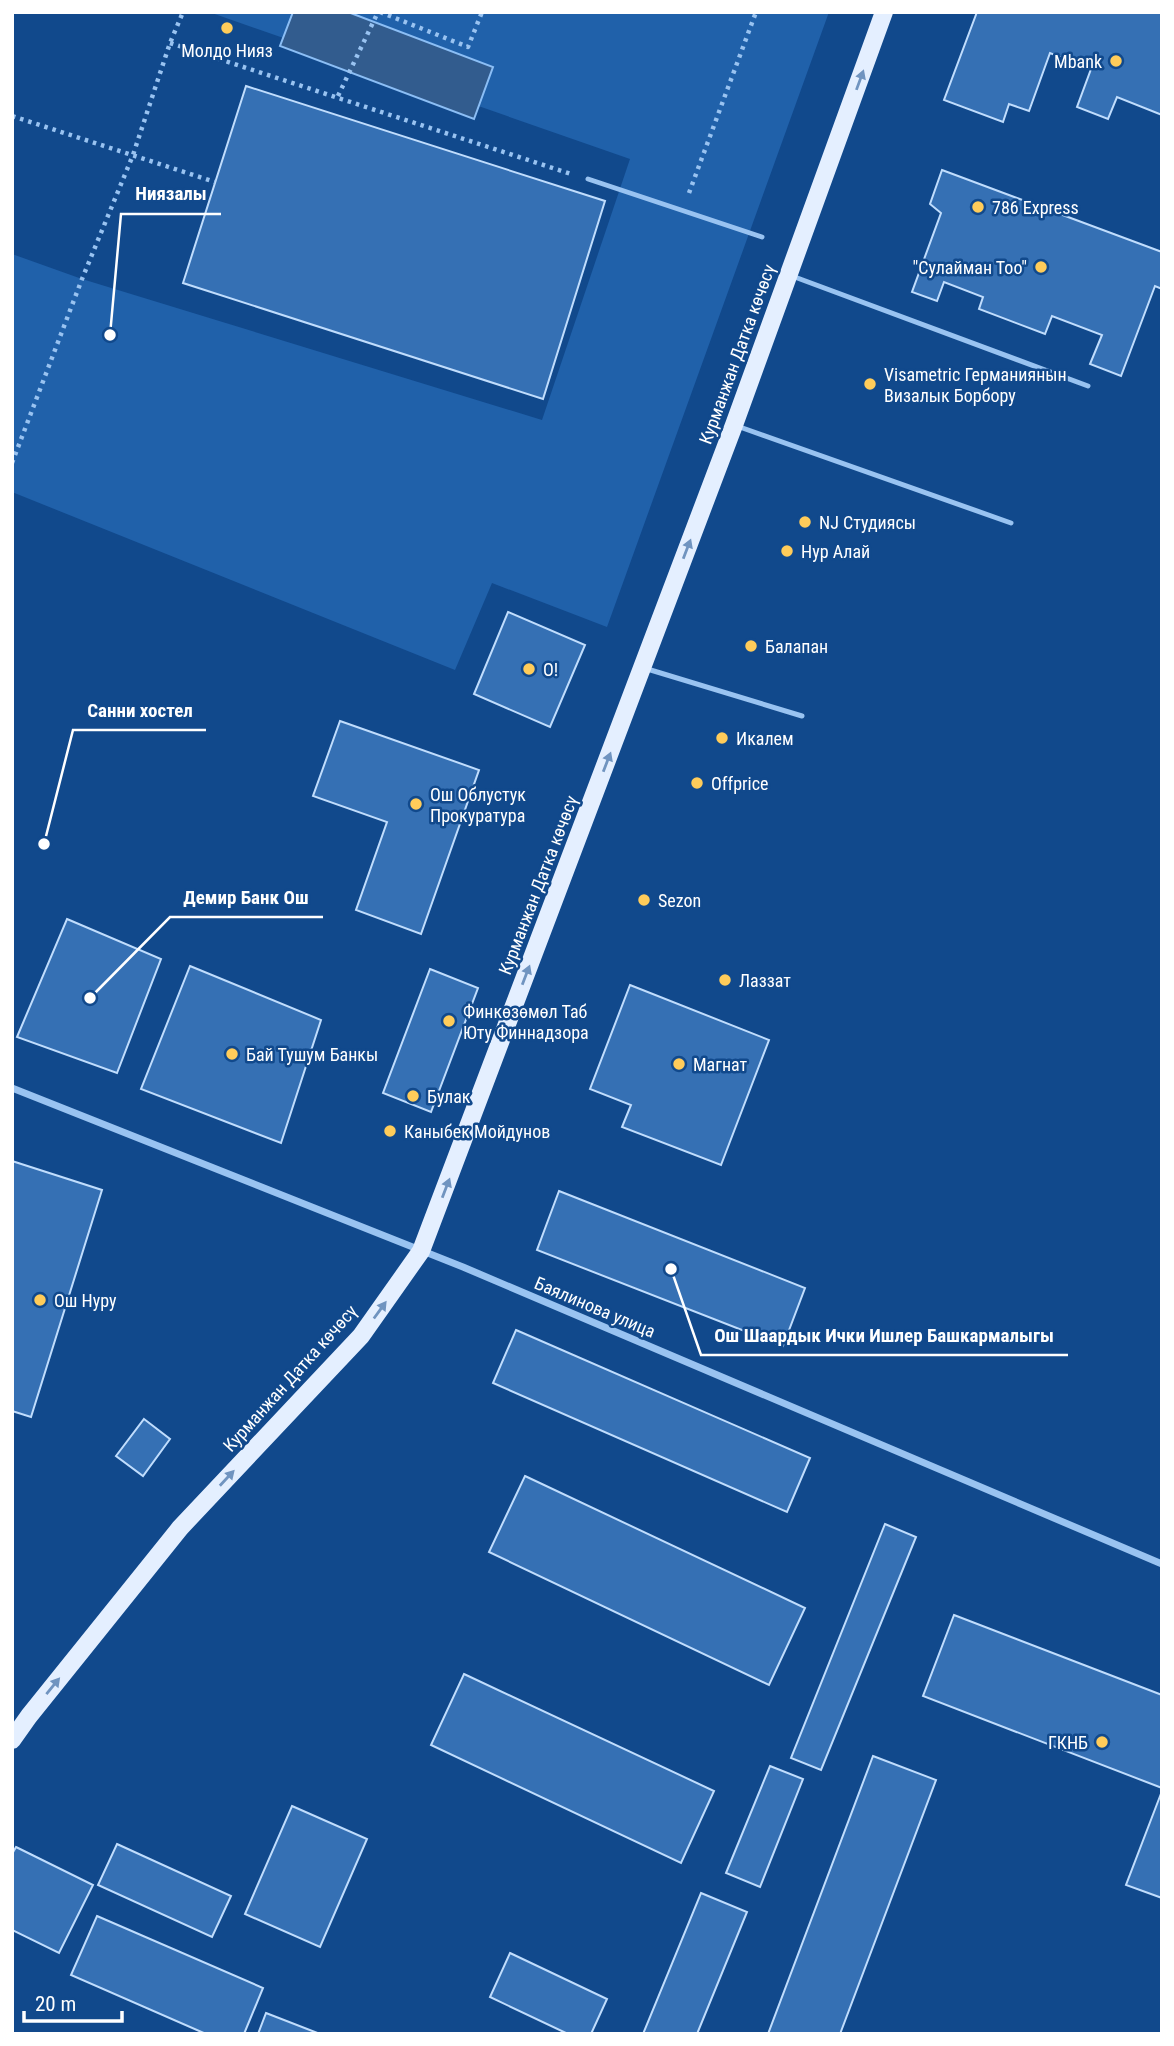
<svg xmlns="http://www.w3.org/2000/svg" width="1174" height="2046" font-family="'Roboto Condensed',sans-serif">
<rect width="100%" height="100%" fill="#11498c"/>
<path fill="#2061aa" d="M209,12h620l-222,615 -115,-44 -37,87 -443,-178v-238l70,25 460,141 88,-261z"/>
<path fill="#325c8e" stroke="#8bbef5" stroke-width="2" d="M293,12h55l145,55 -19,52 -194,-73z"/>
<g fill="#3570b4" stroke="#c0ddfd" stroke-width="2">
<path d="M977,12h185v103l-45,-18 -9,22 -31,-12 14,-38 -41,-16 -21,58 -20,-7 -6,18 -59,-22z"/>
<path d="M246,86l359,115 -62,198 -360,-116z"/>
<path d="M942,170l220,82v37l-7,-3 -34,90 -31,-12 12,-29 -50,-19 -7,18 -66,-25 4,-12 -39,-15 -7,19 -25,-9 29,-79 -11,-9z"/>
<path d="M508,612l77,33 -35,82 -76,-33z"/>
<path d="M340,721l139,49 -58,164 -65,-24 31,-88 -74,-26z"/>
<path d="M67,919l94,40 -44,114 -100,-36z"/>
<path d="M190,966l131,54 -40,123 -140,-54z"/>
<path d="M430,969l48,19 -47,124 -48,-19z"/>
<path d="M630,985l139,55 -48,125 -99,-38 9,-22 -41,-16z"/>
<path d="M12,1161l90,29 -71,227 -19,-6z"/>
<path d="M559,1191l246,97 -22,58 -246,-96z"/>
<path d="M516,1330l294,128 -23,54 -294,-129z"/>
<path d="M144,1419l26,20 -27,37 -27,-20z"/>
<path d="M525,1476l280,132 -36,77 -280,-133z"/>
<path d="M885,1524l31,13 -95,233 -30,-12z"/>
<path d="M954,1615l208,80v93l-239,-92z"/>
<path d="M464,1674l250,117 -33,72 -250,-118z"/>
<path d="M873,1756l63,24 -96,254h-72z"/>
<path d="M770,1766l33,13 -43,108 -34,-14z"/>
<path d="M1162,1791v107l-36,-13z"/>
<path d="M292,1806l75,33 -47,108 -75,-33z"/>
<path d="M117,1844l114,52 -19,41 -114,-52z"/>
<path d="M16,1847l77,38 -34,68 -47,-23v-76z"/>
<path d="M701,1893l46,19 -50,122h-54z"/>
<path d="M97,1916l166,72 -19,46h-38l-135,-59z"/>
<path d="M510,1953l97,46 -16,35h-23l-78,-37z"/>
<path d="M266,2013l54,21h-62z"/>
</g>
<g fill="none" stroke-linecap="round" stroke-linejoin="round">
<g stroke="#99c3f1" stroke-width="4.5" stroke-dasharray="3.5 5" stroke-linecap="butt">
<path d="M380,12l88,35 14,-35"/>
<path d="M170,43l401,131"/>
<path d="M338,96l40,-84"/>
<path d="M12,116l203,66"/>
<path d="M689,193l67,-181"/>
<path d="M12,463l70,-184 51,-124 37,-112 13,-31"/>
</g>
<g stroke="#99c3f1" stroke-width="5">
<path d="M588,179l174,58"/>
<path d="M792,276l296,110"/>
<path d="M737,426l274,97"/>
<path d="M644,668l158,48"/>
</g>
<path stroke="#99c3f1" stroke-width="7" d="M12,1088l451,179 699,297"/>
<path stroke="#e4efff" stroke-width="18" d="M12,1740l17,-24 151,-188 181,-192 60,-85 313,-826 150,-413"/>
</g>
<defs><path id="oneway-solid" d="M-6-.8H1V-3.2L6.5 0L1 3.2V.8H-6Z" transform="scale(1.75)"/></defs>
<g fill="#7094c0">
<use href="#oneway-solid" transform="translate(860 80) rotate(-70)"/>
<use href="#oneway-solid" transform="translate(687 549) rotate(-69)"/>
<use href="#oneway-solid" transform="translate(607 762) rotate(-69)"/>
<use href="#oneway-solid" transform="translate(526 975) rotate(-69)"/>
<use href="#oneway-solid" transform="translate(446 1188) rotate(-69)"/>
<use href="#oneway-solid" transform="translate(380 1310) rotate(-54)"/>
<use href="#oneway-solid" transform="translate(227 1478) rotate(-47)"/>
<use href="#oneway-solid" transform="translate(53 1686) rotate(-51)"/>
</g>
<g fill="#ffcc5a" stroke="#11498c" stroke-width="2.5">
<circle cx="227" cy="28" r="7"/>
<circle cx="1116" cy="61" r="7"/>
<circle cx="978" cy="207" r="7"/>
<circle cx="1041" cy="267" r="7"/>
<circle cx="870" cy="384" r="7"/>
<circle cx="805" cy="522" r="7"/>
<circle cx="787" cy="551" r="7"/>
<circle cx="751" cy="646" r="7"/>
<circle cx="529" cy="669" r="7"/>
<circle cx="722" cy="738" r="7"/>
<circle cx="697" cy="783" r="7"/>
<circle cx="416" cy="804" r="7"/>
<circle cx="644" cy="900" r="7"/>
<circle cx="725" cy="980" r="7"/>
<circle cx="449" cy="1021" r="7"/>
<circle cx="232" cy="1054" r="7"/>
<circle cx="679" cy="1064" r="7"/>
<circle cx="413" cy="1096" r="7"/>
<circle cx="390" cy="1131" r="7"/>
<circle cx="40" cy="1300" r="7"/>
<circle cx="1102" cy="1742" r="7"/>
</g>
<g text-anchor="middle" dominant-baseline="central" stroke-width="5" stroke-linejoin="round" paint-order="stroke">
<g font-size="18" fill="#fff" stroke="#11498c" text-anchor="start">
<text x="227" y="50" text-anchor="middle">Молдо Нияз</text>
<text x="1102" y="61" text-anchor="end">Mbank</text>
<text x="992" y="207">786 Express</text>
<text x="1027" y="267" text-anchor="end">"Сулайман Тоо"</text>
<text x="884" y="374">Visametric Германиянын<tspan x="884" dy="21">Визалык Борбору</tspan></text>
<text x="819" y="522">NJ Студиясы</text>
<text x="801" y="551">Нур Алай</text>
<text x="765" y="646">Балапан</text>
<text x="543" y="669">О!</text>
<text x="736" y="738">Икалем</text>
<text x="711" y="783">Offprice</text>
<text x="430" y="794">Ош Облустук<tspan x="430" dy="21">Прокуратура</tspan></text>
<text x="658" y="900">Sezon</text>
<text x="739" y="980">Лаззат</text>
<text x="463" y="1011">Финкөзөмөл Таб<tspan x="463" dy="21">Юту Финнадзора</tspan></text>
<text x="246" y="1054">Бай Тушум Банкы</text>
<text x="693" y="1064">Магнат</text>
<text x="427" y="1096">Булак</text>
<text x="404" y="1131">Каныбек Мойдунов</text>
<text x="54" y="1300">Ош Нуру</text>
<text x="1088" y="1742" text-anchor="end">ГКНБ</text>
</g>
<g font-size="18" fill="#fff" stroke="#11498c">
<text transform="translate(737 354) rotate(-70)">Курманжан Датка көчөсү</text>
<text transform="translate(538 885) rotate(-69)">Курманжан Датка көчөсү</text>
<text transform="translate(595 1307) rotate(23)">Баялинова улица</text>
<text transform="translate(290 1378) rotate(-48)">Курманжан Датка көчөсү</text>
</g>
</g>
<path fill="none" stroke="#fff" stroke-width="2.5" d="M110 335L121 214H221M44 844L73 730H206M90 998L170 917H323M671 1269L701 1355H1068"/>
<g fill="#fff" stroke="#11498c" stroke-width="2.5">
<circle cx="110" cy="335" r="7"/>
<circle cx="44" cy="844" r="7"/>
<circle cx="90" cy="998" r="7"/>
<circle cx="671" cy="1269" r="7"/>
</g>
<g font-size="19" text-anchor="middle" font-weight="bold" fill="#fff" stroke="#11498c" stroke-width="5" stroke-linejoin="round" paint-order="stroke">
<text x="171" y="200">Ниязалы</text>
<text x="140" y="717">Санни хостел</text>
<text x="246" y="904">Демир Банк Ош</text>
<text x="884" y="1342">Ош Шаардык Ички Ишлер Башкармалыгы</text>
</g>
<rect width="1174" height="2046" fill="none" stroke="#ffffff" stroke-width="28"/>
<path d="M24 2011v10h98v-10" fill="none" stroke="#ffffff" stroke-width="3.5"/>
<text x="35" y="2011" font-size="21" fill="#ffffff" stroke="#11498c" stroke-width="5" paint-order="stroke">20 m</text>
</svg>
